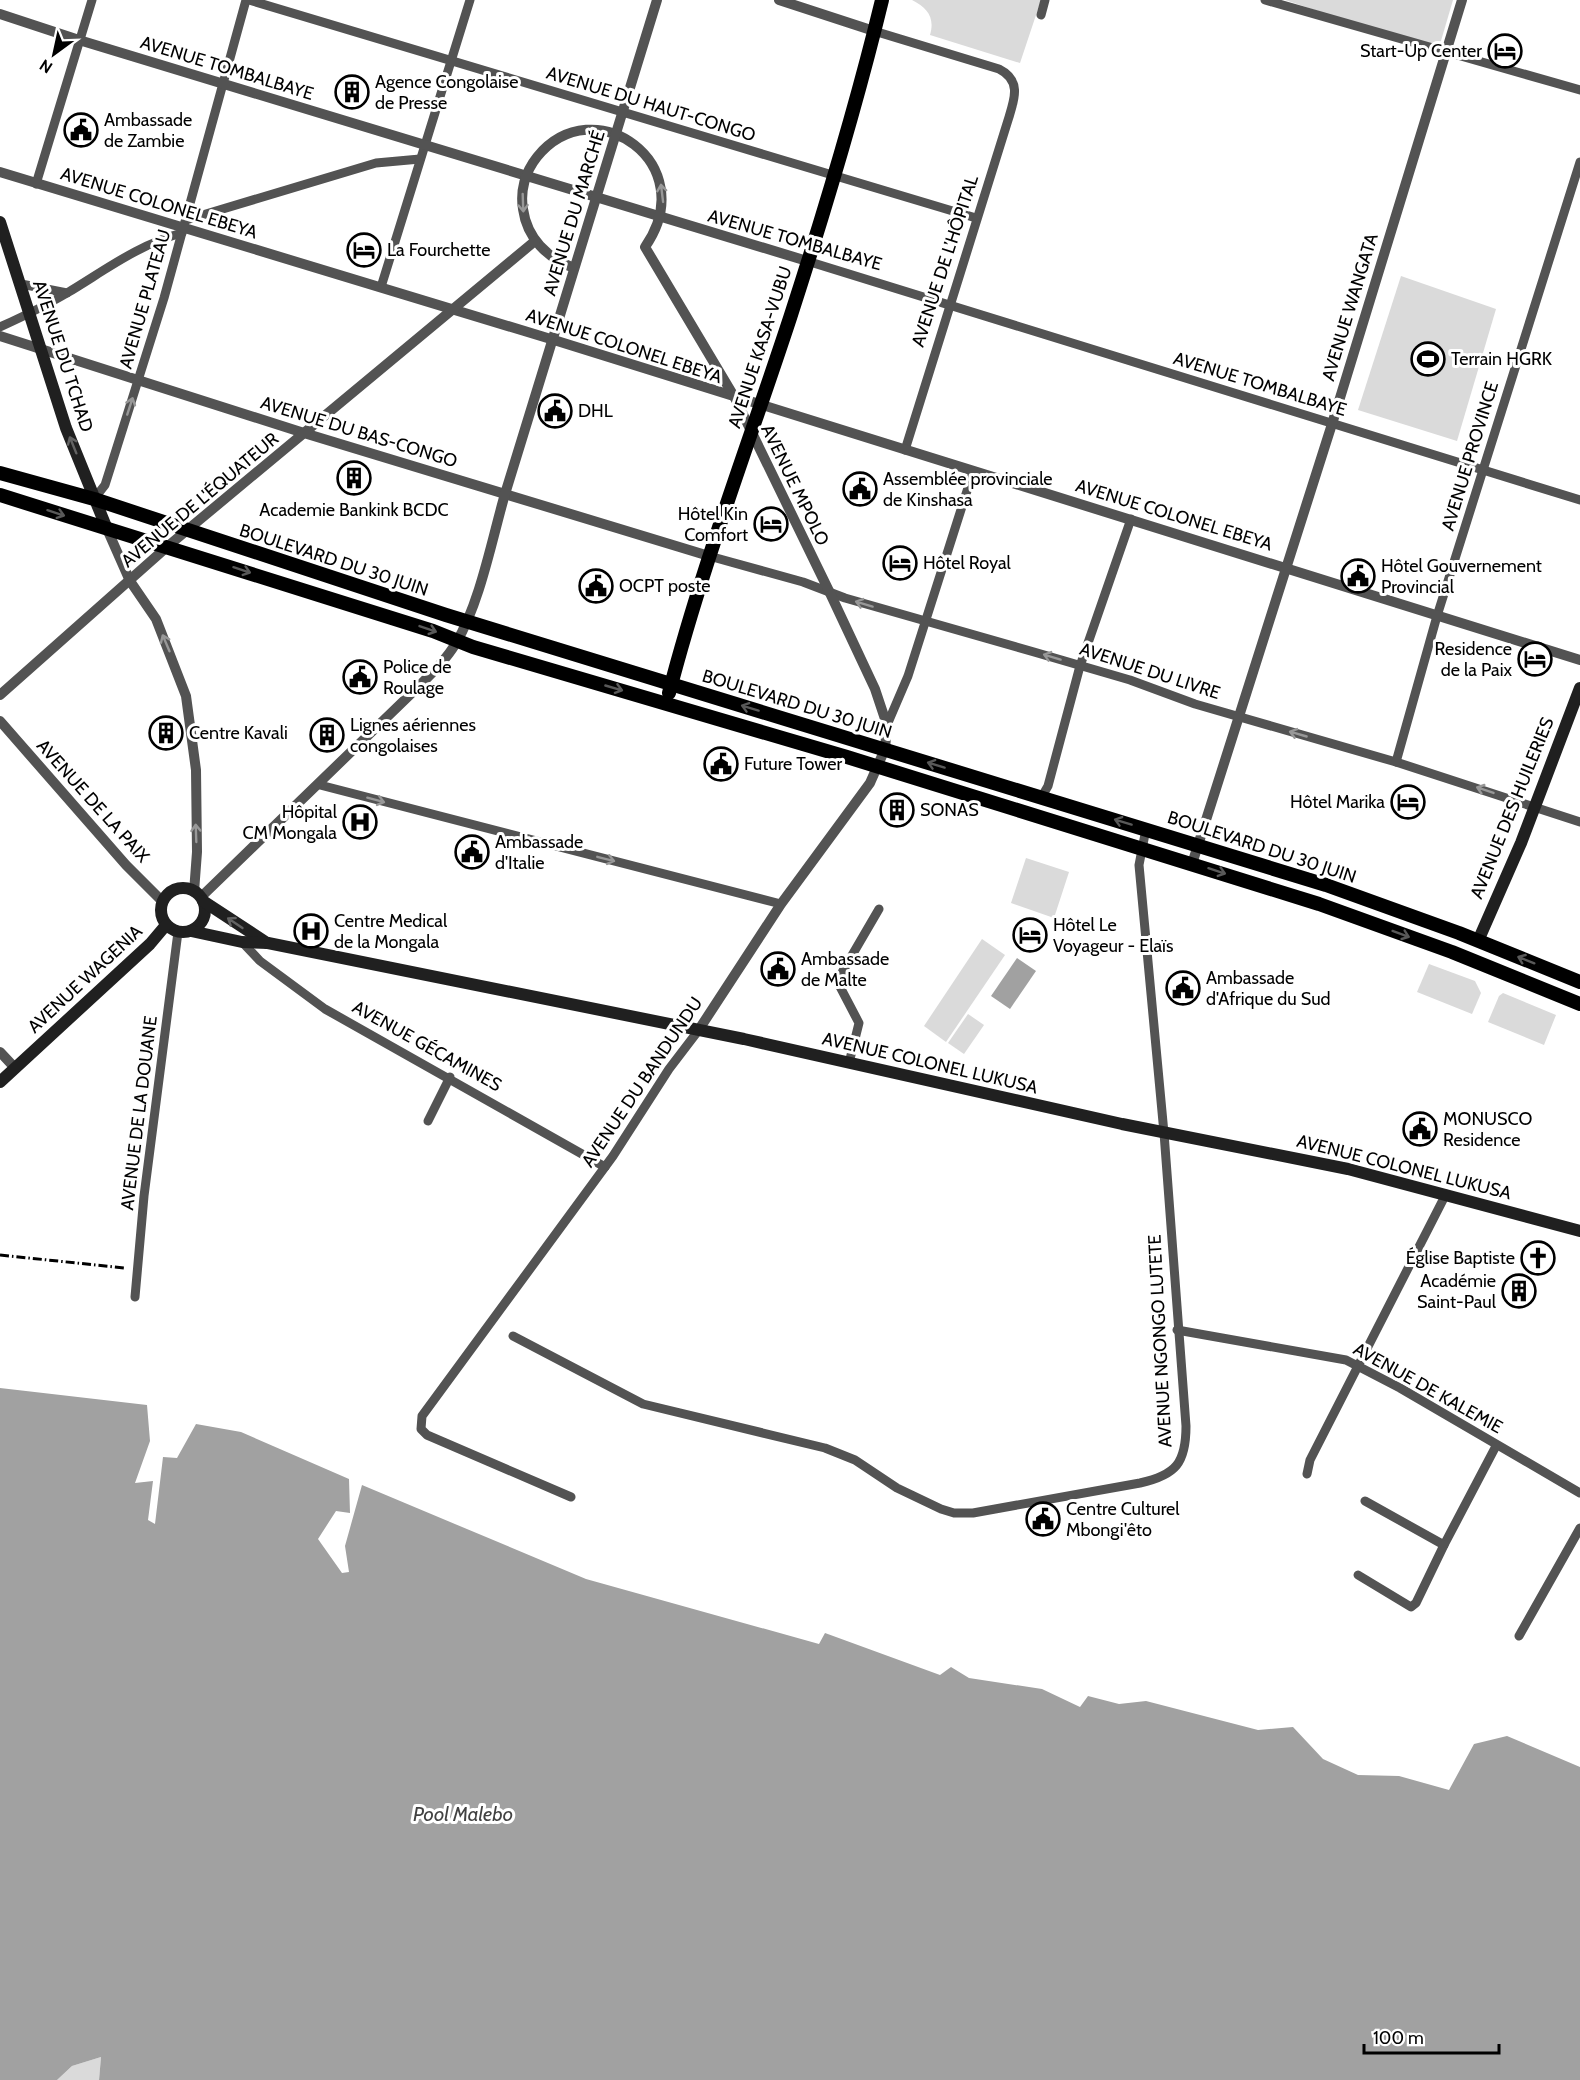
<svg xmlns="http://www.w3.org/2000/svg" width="1580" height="2080" font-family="Cabin,sans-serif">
<rect width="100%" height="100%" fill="#fff"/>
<g fill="#dadada">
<path d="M912,0h129l-21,63 -90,-28c5,-17 -2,-27 -18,-35z"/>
<path d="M1285,0h168l-15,51z"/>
<path d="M1401,276l95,33 -39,132 -99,-31z"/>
<path d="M1026,858l43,14 -15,46 -43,-15z"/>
<path d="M982,939l23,16 -59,87 -22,-16z"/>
<path d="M1429,964l46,17 6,12 -9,21 -55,-22z"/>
<path d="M1503,993l53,22 -12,30 -56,-23 11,-26z"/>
<path d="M968,1014l16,11 -20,29 -16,-11z"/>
<path d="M101,2057l-2,23h-42l15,-14z"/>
</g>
<g fill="#a1a1a1">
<path d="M1017,958l19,13 -26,38 -19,-13z"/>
<path d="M0,1388l147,17 3,36 -15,42 18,-2 -5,39 7,4 8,-67 14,1 19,-34 45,8 108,47 1,34 -14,-2 -18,28 24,34 7,-1 -4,-26 17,-61 224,94 233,65 6,-11 115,42 11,-8 18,11 73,11 38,18 8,-11 31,8 27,-3 112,29 35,-3 30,32 35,16 41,1 50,14 25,-46 33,-8 73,31v313h-1481l2,-23 -29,9 -15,14h-57z"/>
</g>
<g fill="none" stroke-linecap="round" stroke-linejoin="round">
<g stroke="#535353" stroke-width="9">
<path d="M249,0l727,218"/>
<path d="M1265,0l315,90"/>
<path d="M1041,15l4,-15"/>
<path d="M874,31l125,38c22,11 16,29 10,48l-104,333"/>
<path d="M36,184l56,-184"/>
<path d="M186,220l190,-57 44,-4"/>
<path d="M807,261l773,239"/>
<path d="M21,284l46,9"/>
<path d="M381,287l89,-287"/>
<path d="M0,327c22,-10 45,-21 67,-34 37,-22 72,-49 115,-60"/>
<path d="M94,499l11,-14 59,-187 82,-298"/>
<path d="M709,556l94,26 42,16 189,54 96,28 65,24 201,58 184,60"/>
<path d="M887,725l21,-49 65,-204"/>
<path d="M1396,762l41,-146 143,-454"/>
<path d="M320,785l461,119"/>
<path d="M1041,798l7,-12 32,-120 51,-147"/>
<path d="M242,942l18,19 65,48 280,158"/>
<path d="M849,1063l10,-40 -22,-42 42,-72"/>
<path d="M428,1121l22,-44"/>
<path d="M135,1297l9,-101 34,-264"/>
<path d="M1177,1330l169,30 54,28 180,105"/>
<path d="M513,1336l130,68 182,44 30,12 42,28 44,21 13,4h19l167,-30c36,-8 46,-20 46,-57l-22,-293 -25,-268 7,-36"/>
<path d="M1307,1474l3,-14 136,-266"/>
<path d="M571,1497l-144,-62 -6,-6 1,-13 191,-260 56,-87 29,-38"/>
<path d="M1365,1501l79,44 52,-99"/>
<path d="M1358,1575l53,32 5,-4 28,-58"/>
<path d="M1519,1636l61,-108"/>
</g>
<g stroke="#535353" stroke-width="10">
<path d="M779,0l95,31"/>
<path d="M0,14l79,26 728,221"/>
<path d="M0,172l554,168 1026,320"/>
<path d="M574,268c-27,-10 -47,-30 -51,-59 -3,-18 2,-37 14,-52 57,-70 166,7 108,90l90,151 94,193 46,98 12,36 -2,24 -15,34 -89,121 -83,127"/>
<path d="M0,336l304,97 405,123"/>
<path d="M107,529l23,52 26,38 30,77 10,74 1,82 -3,40"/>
<path d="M0,695l168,-149 367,-305"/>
<path d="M0,721l126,144 36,36"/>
<path d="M1192,864l140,-440 130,-424"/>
<path d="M201,897l216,-209c14,-14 29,-28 39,-45 24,-40 36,-104 49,-149l152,-494"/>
<path d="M0,1052l15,16"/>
</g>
<g stroke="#202020" stroke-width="12">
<path d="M0,222l66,206 41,101"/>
<circle cx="183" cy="910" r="22"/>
<path d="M203,901l64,42"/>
<path d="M191,931l51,11 26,1 476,96 378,85 226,45 232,62"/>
<path d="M1478,941l43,-98 59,-155"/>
<path d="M0,1082l150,-138 16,-19"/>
</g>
<g stroke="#000" stroke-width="14">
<path d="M0,473l94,26 352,116 880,270 133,48 121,49"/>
<path d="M0,495l433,136 40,16 374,110 472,147 133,48 128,52"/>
<path d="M669,693c33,-127 80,-250 121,-375 34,-105 66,-211 92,-318"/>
</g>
<path stroke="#000" stroke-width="3" stroke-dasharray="9 3 1.5 3" stroke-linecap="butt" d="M0,1255l124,13"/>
</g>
<defs><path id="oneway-shaft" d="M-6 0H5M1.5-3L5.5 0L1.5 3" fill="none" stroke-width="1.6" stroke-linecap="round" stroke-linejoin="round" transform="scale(1.5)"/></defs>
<g stroke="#989898">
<use href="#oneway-shaft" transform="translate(662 193) rotate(-97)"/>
<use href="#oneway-shaft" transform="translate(523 203) rotate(88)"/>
<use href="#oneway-shaft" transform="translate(130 406) rotate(-72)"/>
<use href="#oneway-shaft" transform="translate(864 604) rotate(-163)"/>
<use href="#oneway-shaft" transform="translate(166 643) rotate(-113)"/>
<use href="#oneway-shaft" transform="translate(1052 657) rotate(-163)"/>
<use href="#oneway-shaft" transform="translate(1298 734) rotate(-164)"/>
<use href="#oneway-shaft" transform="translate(1485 790) rotate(-161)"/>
<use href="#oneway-shaft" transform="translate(376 800) rotate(15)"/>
<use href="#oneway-shaft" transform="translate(196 833) rotate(-92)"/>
<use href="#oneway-shaft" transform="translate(606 859) rotate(14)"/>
</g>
<g stroke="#636363">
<use href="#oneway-shaft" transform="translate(73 445) rotate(-112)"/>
<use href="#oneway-shaft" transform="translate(235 923) rotate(-146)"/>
</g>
<g stroke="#595959">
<use href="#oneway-shaft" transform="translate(56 513) rotate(18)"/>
<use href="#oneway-shaft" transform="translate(242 570) rotate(18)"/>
<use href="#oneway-shaft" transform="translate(428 629) rotate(19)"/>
<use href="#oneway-shaft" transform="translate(614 688) rotate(16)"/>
<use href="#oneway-shaft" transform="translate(750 708) rotate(-163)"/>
<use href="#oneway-shaft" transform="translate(936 765) rotate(-163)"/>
<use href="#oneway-shaft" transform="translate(1123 822) rotate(-163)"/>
<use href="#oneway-shaft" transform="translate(1217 871) rotate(18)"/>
<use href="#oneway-shaft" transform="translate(1401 934) rotate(20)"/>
<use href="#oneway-shaft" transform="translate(1526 960) rotate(-158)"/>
</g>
<defs>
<symbol id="hotel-ring" viewBox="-11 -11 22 22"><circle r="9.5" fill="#fff" stroke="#000" stroke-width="1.5"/><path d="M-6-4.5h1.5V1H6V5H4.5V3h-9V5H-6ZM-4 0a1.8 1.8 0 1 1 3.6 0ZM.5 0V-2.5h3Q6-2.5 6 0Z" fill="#000"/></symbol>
<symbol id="building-ring" viewBox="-11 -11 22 22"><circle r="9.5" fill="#fff" stroke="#000" stroke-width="1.5"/><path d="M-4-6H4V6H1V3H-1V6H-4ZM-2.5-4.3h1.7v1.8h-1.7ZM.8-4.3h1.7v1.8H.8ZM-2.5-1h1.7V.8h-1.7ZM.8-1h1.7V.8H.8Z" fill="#000"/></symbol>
<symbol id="civic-ring" viewBox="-11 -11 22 22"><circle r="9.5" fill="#fff" stroke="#000" stroke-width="1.5"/><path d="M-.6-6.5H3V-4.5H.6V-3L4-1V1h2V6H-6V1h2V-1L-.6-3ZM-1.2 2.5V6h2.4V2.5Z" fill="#000"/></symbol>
<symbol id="stadium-ring" viewBox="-11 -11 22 22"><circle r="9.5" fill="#fff" stroke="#000" stroke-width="1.5"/><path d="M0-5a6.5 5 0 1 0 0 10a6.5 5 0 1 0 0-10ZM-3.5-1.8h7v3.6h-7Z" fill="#000"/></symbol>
<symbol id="hospital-ring" viewBox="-11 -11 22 22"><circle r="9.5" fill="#fff" stroke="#000" stroke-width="1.5"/><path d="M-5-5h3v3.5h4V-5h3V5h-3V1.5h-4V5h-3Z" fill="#000"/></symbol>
<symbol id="church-ring" viewBox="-11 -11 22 22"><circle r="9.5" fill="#fff" stroke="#000" stroke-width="1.5"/><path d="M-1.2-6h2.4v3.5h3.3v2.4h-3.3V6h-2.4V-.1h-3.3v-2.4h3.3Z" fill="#000"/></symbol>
</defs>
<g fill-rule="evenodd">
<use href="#hotel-ring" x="1486" y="32" width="38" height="38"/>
<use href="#building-ring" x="333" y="73" width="38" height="38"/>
<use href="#civic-ring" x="62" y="111" width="38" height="38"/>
<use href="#hotel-ring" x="345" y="231" width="38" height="38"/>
<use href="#stadium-ring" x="1409" y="340" width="38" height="38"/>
<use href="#civic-ring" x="536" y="392" width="38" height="38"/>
<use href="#building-ring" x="335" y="459" width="38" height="38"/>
<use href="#civic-ring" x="841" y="470" width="38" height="38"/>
<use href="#hotel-ring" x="752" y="505" width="38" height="38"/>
<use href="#hotel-ring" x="881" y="544" width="38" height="38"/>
<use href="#civic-ring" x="1339" y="557" width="38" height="38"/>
<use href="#civic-ring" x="577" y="567" width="38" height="38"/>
<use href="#hotel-ring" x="1516" y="640" width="38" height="38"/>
<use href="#civic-ring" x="341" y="658" width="38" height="38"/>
<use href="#building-ring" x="147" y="714" width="38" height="38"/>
<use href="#building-ring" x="308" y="716" width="38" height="38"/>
<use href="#civic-ring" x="702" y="745" width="38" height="38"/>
<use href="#hotel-ring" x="1389" y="783" width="38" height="38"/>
<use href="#building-ring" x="878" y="791" width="38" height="38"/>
<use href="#hospital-ring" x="341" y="803" width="38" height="38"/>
<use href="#civic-ring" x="453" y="833" width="38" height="38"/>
<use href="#hospital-ring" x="292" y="912" width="38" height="38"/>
<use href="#hotel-ring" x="1011" y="916" width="38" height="38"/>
<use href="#civic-ring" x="759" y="950" width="38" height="38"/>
<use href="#civic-ring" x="1164" y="969" width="38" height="38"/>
<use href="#civic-ring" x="1401" y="1110" width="38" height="38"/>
<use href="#church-ring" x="1519" y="1239" width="38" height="38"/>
<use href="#building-ring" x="1500" y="1272" width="38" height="38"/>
<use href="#civic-ring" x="1024" y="1500" width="38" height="38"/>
</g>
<g text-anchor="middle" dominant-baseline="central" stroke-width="6" stroke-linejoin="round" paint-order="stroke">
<g font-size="18" fill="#000" stroke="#fff" text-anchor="start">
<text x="1482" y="51" text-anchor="end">Start-Up Center</text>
<text x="375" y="82">Agence Congolaise<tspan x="375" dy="21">de Presse</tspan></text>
<text x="104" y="120">Ambassade<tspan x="104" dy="21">de Zambie</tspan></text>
<text x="387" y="250">La Fourchette</text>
<text x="1451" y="359">Terrain HGRK</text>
<text x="578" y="411">DHL</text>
<text x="883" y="479">Assemblée provinciale<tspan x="883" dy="21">de Kinshasa</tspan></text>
<text x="354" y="510" text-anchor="middle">Academie Bankink BCDC</text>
<text x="748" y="514" text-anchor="end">Hôtel Kin<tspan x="748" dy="21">Comfort</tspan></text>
<text x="923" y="563">Hôtel Royal</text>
<text x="1381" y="566">Hôtel Gouvernement<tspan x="1381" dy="21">Provincial</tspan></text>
<text x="619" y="586">OCPT poste</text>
<text x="1512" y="649" text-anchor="end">Residence<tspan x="1512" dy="21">de la Paix</tspan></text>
<text x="383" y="667">Police de<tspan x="383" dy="21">Roulage</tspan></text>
<text x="350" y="725">Lignes aériennes<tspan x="350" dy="21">congolaises</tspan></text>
<text x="189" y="733">Centre Kavali</text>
<text x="744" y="764">Future Tower</text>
<text x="1385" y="802" text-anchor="end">Hôtel Marika</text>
<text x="920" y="810">SONAS</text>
<text x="337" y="812" text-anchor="end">Hôpital<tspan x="337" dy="21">CM Mongala</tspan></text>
<text x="495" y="842">Ambassade<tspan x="495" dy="21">d'Italie</tspan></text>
<text x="334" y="921">Centre Medical<tspan x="334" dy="21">de la Mongala</tspan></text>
<text x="1053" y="925">Hôtel Le<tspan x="1053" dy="21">Voyageur - Elaïs</tspan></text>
<text x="801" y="959">Ambassade<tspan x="801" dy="21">de Malte</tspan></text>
<text x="1206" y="978">Ambassade<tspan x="1206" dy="21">d'Afrique du Sud</tspan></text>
<text x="1443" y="1119">MONUSCO<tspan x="1443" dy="21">Residence</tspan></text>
<text x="1515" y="1258" text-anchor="end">Église Baptiste</text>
<text x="1496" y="1281" text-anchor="end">Académie<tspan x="1496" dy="21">Saint-Paul</tspan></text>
<text x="1066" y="1509">Centre Culturel<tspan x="1066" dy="21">Mbongi'êto</tspan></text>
</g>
<g font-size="18" fill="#000" stroke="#fff">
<text transform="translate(227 68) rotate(17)">AVENUE TOMBALBAYE</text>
<text transform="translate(651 104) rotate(17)">AVENUE DU HAUT-CONGO</text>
<text transform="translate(159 203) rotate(17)">AVENUE COLONEL EBEYA</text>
<text transform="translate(574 213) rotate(-73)">AVENUE DU MARCHÉ</text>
<text transform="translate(795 240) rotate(16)">AVENUE TOMBALBAYE</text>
<text transform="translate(945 261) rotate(-72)">AVENUE DE L’HÔPITAL</text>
<text transform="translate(145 299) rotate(-74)">AVENUE PLATEAU</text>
<text transform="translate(1350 307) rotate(-73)">AVENUE WANGATA</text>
<text transform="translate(624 346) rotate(18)">AVENUE COLONEL EBEYA</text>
<text transform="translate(760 347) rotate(-72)">AVENUE KASA-VUBU</text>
<text transform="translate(63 356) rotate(72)">AVENUE DU TCHAD</text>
<text transform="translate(1260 384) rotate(17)">AVENUE TOMBALBAYE</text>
<text transform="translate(359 432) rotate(17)">AVENUE DU BAS-CONGO</text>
<text transform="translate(1470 456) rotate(-73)">AVENUE PROVINCE</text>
<text transform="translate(795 485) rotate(64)">AVENUE MPOLO</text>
<text transform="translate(200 500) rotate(-40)">AVENUE DE L'ÉQUATEUR</text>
<text transform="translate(1174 515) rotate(17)">AVENUE COLONEL EBEYA</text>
<text transform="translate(334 560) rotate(18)">BOULEVARD DU 30 JUIN</text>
<text transform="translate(1150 671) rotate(18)">AVENUE DU LIVRE</text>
<text transform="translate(797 704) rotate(17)">BOULEVARD DU 30 JUIN</text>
<text transform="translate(93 801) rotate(48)">AVENUE DE LA PAIX</text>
<text transform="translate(1512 808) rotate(-68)">AVENUE DES HUILERIES</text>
<text transform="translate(1262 847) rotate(18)">BOULEVARD DU 30 JUIN</text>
<text transform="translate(85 979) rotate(-43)">AVENUE WAGENIA</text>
<text transform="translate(427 1046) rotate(29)">AVENUE GÉCAMINES</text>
<text transform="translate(930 1063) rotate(13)">AVENUE COLONEL LUKUSA</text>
<text transform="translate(642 1082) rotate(-56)">AVENUE DU BANDUNDU</text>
<text transform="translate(139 1113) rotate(-83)">AVENUE DE LA DOUANE</text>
<text transform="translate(1404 1167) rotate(14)">AVENUE COLONEL LUKUSA</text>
<text transform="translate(1160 1341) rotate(-93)">AVENUE NGONGO LUTETE</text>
<text transform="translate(1428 1388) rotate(29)">AVENUE DE KALEMIE</text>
</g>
<g font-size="20" font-style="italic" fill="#424242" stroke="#fff">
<text x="463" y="1814">Pool Malebo</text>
</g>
</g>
<g transform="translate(54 54) rotate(213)" stroke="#ffffff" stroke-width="4.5" paint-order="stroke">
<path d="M0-4.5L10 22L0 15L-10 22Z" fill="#000000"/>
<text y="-9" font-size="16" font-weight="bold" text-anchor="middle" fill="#000000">N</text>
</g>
<path d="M1364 2044v9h135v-9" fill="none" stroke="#000000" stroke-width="3"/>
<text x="1373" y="2044" font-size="18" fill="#000000" stroke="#ffffff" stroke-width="4.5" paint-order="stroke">100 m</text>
</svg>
